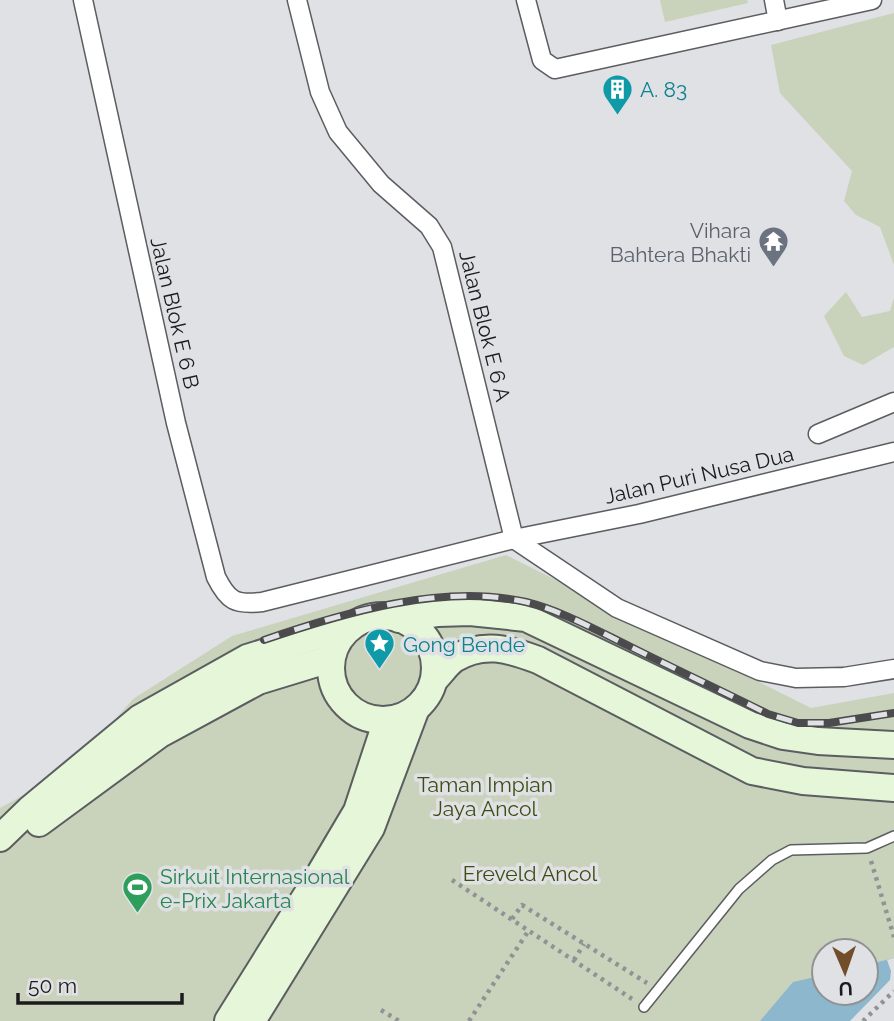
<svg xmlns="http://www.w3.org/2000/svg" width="894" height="1021" font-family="Raleway,sans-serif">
<rect width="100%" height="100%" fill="#dfe1e4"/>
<g fill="#c9d2bb" fill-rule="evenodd">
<path d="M660,0h87l1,3 -83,19z"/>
<path d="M894,13v252l-14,-38 -24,-12 -12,-14 8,-30 -72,-78 -9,-48z"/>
<path d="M846,292l16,25 28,-6 4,-13v49l-31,18 -19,-9 -20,-40z"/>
<path d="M506,555l305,153 83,-15v328h-894v-213l73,-40 60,-69 99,-63zM824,951h42v42h-42z"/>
</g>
<path fill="#8cb7cd" d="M894,958v63h-134l33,-39 31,-7v18h42v-28z"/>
<path fill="#dfe1e4" d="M894,958v63h-44l40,-41 1,-9 -4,-11z"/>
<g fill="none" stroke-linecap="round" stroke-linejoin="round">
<defs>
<path id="lane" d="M644,1007l95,-118 33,-29 19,-10 76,-2 27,-12"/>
<g id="street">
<path d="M83,0l93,423 40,154c12,24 19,28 46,25l252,-63 125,-25 255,-62"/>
<path d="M297,0l23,92 18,40 43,52 48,42 13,21 72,292 103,69 143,63 36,7 48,-1 50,-8"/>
<path d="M526,0l16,60 13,9 317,-69"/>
<path d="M774,0l4,21"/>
<path d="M818,434l76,-32"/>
</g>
<g id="secondary">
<circle cx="383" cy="668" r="52"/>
<path d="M399,619l39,-6 32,-1 56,6 224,107 33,11 35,5 76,4"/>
<path d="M435,679c6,-6 12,-15 19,-20 29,-18 55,-10 84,1l214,111 51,10 91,7"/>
<path d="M39,823l121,-89 98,-53 72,-22"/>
<path d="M0,838l30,-29 110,-91 107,-60 105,-33"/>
<path d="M228,1021l90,-144 39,-66 30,-91"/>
<path d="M252,1021l119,-193 44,-117"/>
</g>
</defs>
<use href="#lane" stroke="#5b5d60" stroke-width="12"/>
<use href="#street" stroke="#5b5d60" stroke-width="21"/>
<use href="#secondary" stroke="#5b5d60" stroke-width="30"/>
<g stroke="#919295" stroke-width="4.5" stroke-dasharray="3.5 5" stroke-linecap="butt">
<path d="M871,861l23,76"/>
<path d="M452,880l180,119"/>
<path d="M512,919l10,-14 125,78"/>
<path d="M574,960l10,-16"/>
<path d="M381,1010l18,11"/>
<path d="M469,1021l60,-91"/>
<path d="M863,1021l31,-30"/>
</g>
<use href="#lane" stroke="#fff" stroke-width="9"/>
<use href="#street" stroke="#fff" stroke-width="18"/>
<use href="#secondary" stroke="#e5f7d8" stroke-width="26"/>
<defs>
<path id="rail" d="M264,640c79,-27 178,-57 262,-38 36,9 70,28 103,44 46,23 93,45 139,68l30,9h31l65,-10"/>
</defs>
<use href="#rail" stroke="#4b4b4d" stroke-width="8"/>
<use href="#rail" stroke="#dfe1e4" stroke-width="5" stroke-dasharray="16" stroke-linecap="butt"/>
</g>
<defs>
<symbol id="building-pin" viewBox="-11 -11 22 30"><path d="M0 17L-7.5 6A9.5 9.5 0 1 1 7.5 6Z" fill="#0f9aa8" stroke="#dfe1e4"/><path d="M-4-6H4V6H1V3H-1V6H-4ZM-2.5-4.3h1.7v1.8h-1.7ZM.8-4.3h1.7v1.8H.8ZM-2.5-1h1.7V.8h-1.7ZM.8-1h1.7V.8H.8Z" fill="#fff"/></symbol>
<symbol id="temple-pin" viewBox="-11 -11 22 30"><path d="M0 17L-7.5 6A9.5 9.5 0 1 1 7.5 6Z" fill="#6b7280" stroke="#dfe1e4"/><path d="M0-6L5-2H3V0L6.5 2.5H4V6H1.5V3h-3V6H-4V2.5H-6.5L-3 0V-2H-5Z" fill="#fff"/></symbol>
<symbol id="sight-pin" viewBox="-11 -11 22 30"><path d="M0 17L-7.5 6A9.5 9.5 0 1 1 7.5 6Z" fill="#0f9aa8" stroke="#dfe1e4"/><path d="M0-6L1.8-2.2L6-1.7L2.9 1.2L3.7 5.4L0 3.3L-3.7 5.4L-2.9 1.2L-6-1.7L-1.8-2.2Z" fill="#fff"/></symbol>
<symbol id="stadium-pin" viewBox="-11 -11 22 30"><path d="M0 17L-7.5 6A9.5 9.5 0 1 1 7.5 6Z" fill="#2e9e5b" stroke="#dfe1e4"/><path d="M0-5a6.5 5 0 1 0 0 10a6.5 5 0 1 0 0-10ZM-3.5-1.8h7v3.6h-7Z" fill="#fff"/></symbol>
</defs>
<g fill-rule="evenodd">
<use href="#building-pin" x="600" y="72" width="35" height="47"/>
<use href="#temple-pin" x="756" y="224" width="35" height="47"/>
<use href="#sight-pin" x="362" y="626" width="35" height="47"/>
<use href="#stadium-pin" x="120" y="870" width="35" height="47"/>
</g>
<g text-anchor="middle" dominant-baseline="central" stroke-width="7" stroke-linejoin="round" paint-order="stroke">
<g font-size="21" fill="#0d838f" stroke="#dfe1e4" text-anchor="start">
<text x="640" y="89">A. 83</text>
<text x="403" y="644">Gong Bende</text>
</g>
<g font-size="21" fill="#5b616d" stroke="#dfe1e4" text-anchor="end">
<text x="751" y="230">Vihara<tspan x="751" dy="24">Bahtera Bhakti</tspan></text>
</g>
<g font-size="21" fill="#1b1b1d" stroke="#dfe1e4">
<text transform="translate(175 313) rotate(77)">Jalan Blok E 6 B</text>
<text transform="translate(485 326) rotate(76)">Jalan Blok E 6 A</text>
<text transform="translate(699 475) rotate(-13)">Jalan Puri Nusa Dua</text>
</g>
<g font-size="21" fill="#3c4d11" stroke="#dfe1e4">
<text x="485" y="784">Taman Impian<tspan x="485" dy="24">Jaya Ancol</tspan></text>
<text x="530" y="873">Ereveld Ancol</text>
</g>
<g font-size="21" fill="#27864d" stroke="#dfe1e4" text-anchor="start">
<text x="160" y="876">Sirkuit Internasional<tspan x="160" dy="24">e-Prix Jakarta</tspan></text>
</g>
</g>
<g transform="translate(845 972) rotate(178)"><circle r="33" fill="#dfe1e4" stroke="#919294" stroke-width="2"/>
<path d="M0-5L12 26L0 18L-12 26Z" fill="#734d29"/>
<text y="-10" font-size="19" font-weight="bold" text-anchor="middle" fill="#1b1b1d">U</text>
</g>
<path d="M18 993v10h164v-10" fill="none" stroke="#1b1b1d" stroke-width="3.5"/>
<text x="28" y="993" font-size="21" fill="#1b1b1d" stroke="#dfe1e4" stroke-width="5" paint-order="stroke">50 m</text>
</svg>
